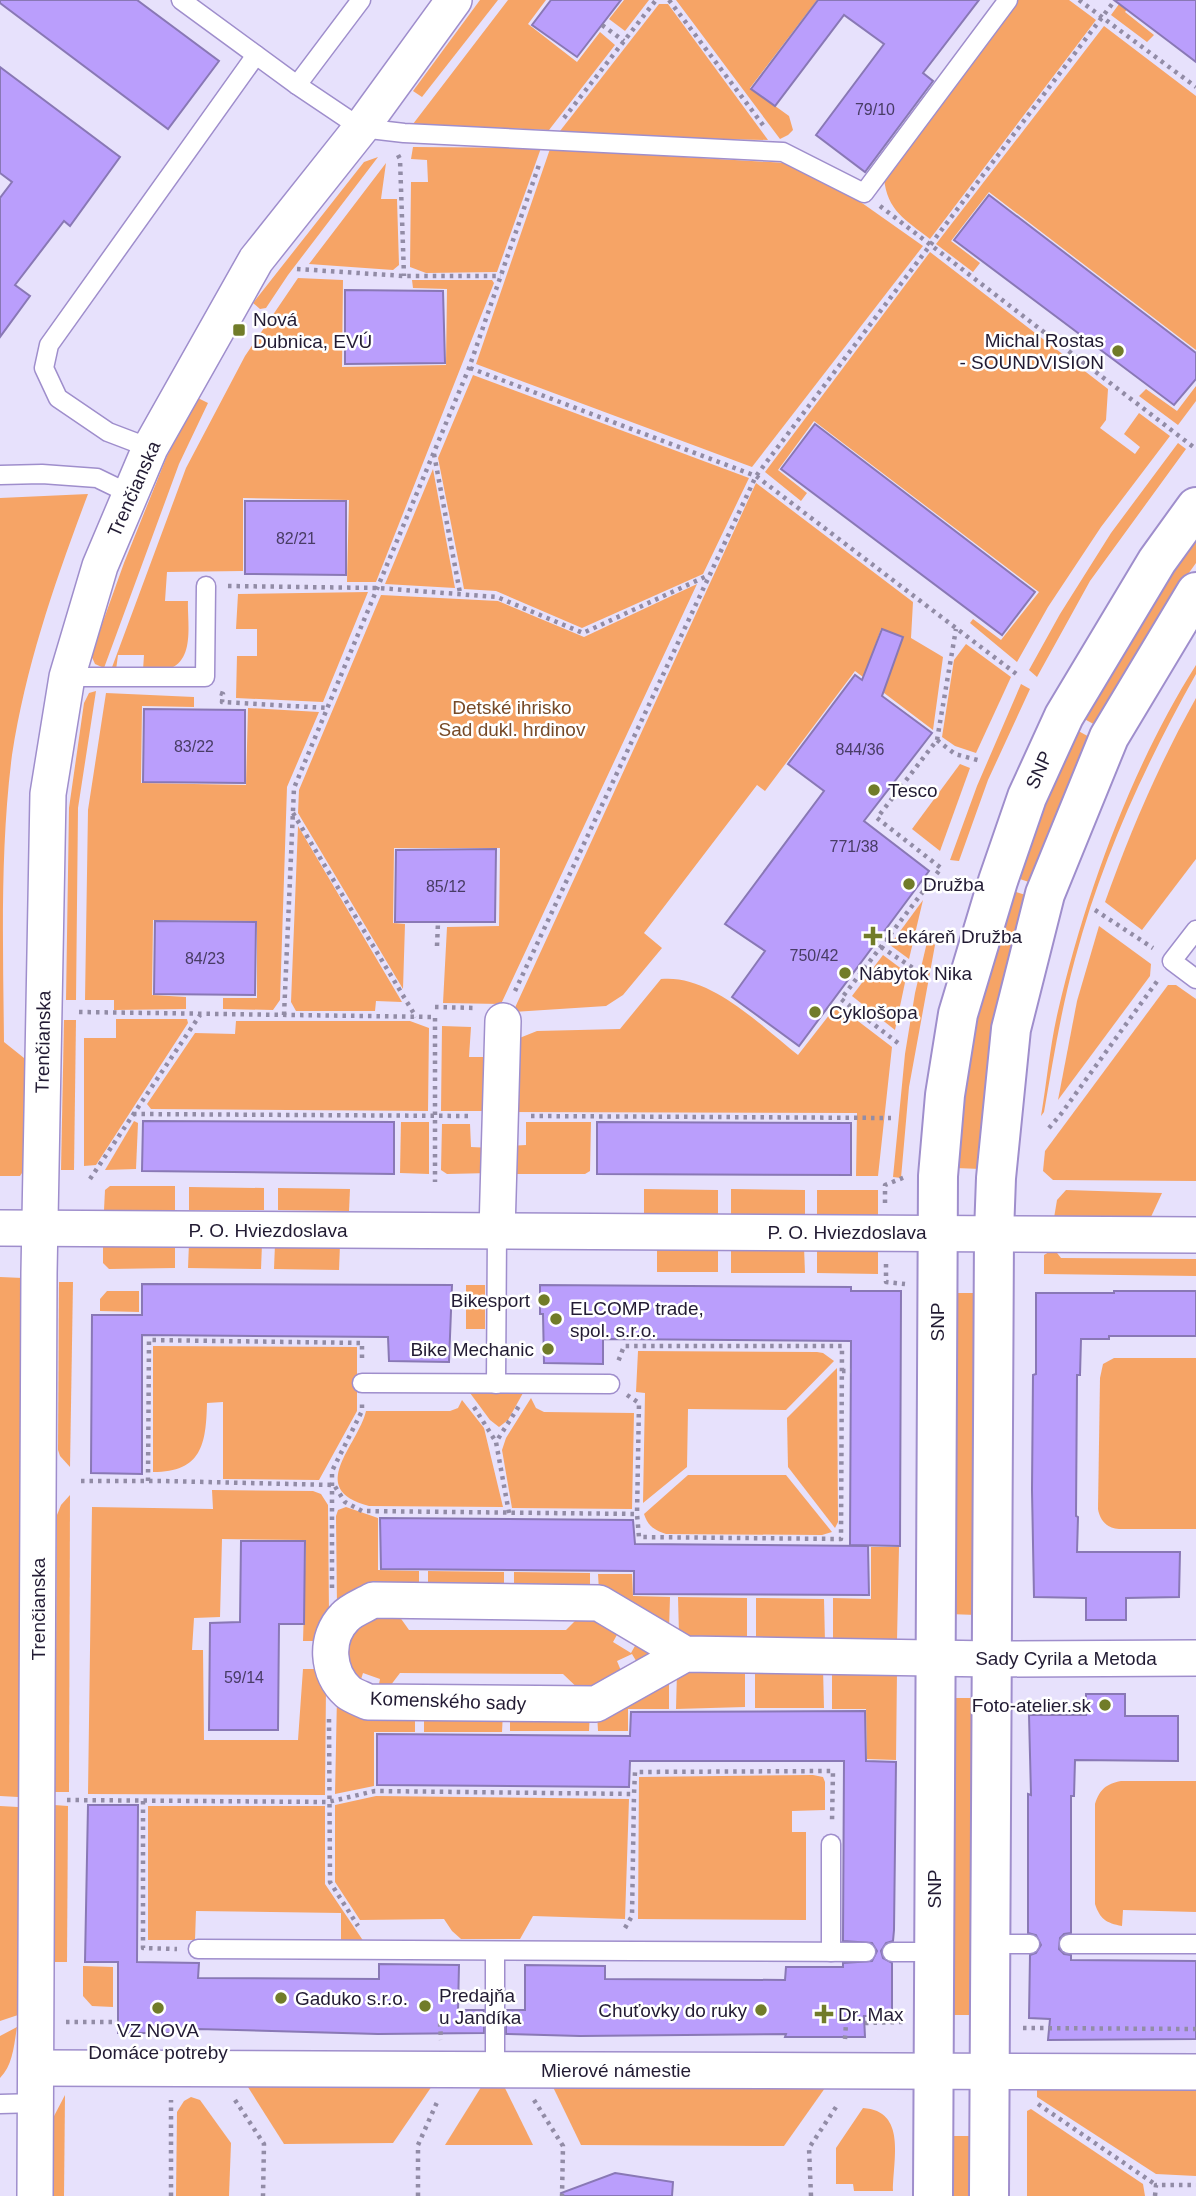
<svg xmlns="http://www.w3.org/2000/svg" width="1196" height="2196" font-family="Arial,sans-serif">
<rect width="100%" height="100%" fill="#e7e1fc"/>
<g fill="#f6a466" fill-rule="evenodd">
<path d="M480,0h18l-76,97 -9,-6z"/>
<path d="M508,0h38l-18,24 49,38 23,-30 15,13 -66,85 -136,-6z"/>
<path d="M624,0h25l-24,31 -16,-12z"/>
<path d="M676,0h141l-67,88 39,28 4,14 -5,5 -8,4z"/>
<path d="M1018,0h51l27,20 -166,219c-24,-19 -43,-28 -46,-61z"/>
<path d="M1122,0h12l-9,12 29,23 -7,7 -36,-27z"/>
<path d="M659,4h9l100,136 -91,-2 -117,-7z"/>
<path d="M1104,26l92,70v254l-207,-158 -38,49 29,22 -7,9 -37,-28z"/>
<path d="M413,147l128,1 -44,124 -71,1 -16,-6 1,-85h17l-1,-22 -16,-1z"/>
<path d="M550,149l236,14 42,16 95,67 -171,221 -276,-103z"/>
<path d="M378,157l-90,118 -22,33 -6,1 -7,-6 111,-141z"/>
<path d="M386,163l-5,36h16l2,66 -6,5 -84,-6z"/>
<path d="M930,252l178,137 -2,31 -6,8 35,26 5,-7 -16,-13 15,-21 31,23 -69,91 -53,80 -31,55 -47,-39 3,-4 28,21 38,-48 -225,-171 -36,49 29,23 -6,8 -36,-29z"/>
<path d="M298,278l45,2 -1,87 104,-2 1,-76 -34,-1 -1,-8h80l2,3 -118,299h-29l2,-82 -106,-2v73l-76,1 -2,29h23c-1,20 7,57 -17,67 -8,3 -19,2 -28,2l1,-15h-26l-2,15h-5l75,-202 59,-112z"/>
<path d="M473,375l276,103 -46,96 -121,54 -86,-37 -32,-2 -26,-131z"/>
<path d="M1196,386v15l-18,24 -39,-29 7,-7 31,22z"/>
<path d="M198,398l10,5 -29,61 -75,204 -9,-4 -4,-9 33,-92 43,-107z"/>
<path d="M1178,443l8,6 -96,132 -53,96 -8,-7 31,-56 51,-81z"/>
<path d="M433,469l22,119 -70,-4z"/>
<path d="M756,483l157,119 -2,36 32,19 -10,73 -78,-59 -90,120 -8,-6 -113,148 18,15 -39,47 -17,11 -93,6zM881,629l22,8 -10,28 -22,-8z"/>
<path d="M88,494c-32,85 -62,170 -76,261 -12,94 -9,191 -8,287l25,20 -3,105 -6,9h-20v-678z"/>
<path d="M1196,525v38l-31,43 -66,121 -22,-12z"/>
<path d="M697,584l-196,420 -58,-1 4,-76 52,-1 1,-78h-106l-1,75 12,1 -2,65 -105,-176 1,-23 82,-195 117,6 86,36z"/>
<path d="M368,592l-45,110 -87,-4 1,-42h20v-27h-21l2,-35z"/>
<path d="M966,644l45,33 -35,76 -21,-7 -13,-9 12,-77z"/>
<path d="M1196,665v9c-51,91 -94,184 -121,285 -14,51 -22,102 -31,153l-3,4c6,-35 9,-71 17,-105 27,-116 74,-245 138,-346z"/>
<path d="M1021,684l9,5 -42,91 -29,81 -9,-1 27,-74z"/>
<path d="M96,691l-18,117 -2,192h-10l3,-192 15,-105 5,-10z"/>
<path d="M106,693l88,4v10l-52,-1 -1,77 105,2 2,-77 71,4 -32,75 -7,213 -7,10 -50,-1v-11h34v-77l-104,-1 -1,75 34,2v12l-72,1v-10h-29l3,-190z"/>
<path d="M1196,698v161l-54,71 -37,-28c25,-70 54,-138 91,-204z"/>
<path d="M1071,727l22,12 -58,145 -24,-8z"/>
<path d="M960,764l10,4 -30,83 -28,-22z"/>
<path d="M298,826l104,176 -26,-1 -1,10h-79l-5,-9z"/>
<path d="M1007,889l25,8 -51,272 -26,-1 3,-36 20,-132z"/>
<path d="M923,900l-14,59 -19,-14z"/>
<path d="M1099,926l52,38 -1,12 -92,124 19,-99z"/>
<path d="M928,938l7,7 -26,142 -8,91 -8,-1 12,-123 10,-61z"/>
<path d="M883,955l24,18 -12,57 -43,-34z"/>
<path d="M661,979c50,-5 100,47 137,76l39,-50 55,42 -14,129h-22l1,-63 -349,-1 9,-73 20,-8 83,-2z"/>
<path d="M1168,985h8l20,14v182l-143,-1 -10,-9 2,-20z"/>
<path d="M116,1019h71l1,4 -92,142 -12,1v-128h32z"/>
<path d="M64,1020h12l-2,150h-13z"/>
<path d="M236,1021h174l19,7 -1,83 -277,-2 -4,-5 48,-71 40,1z"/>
<path d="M442,1026l29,1 -2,30h21l-1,54h-48z"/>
<path d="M134,1121l4,2 -2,46 -31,1z"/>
<path d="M401,1122h28v52l-29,-1z"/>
<path d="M526,1122h65l-1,49 -5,3h-79l1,-28 19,-1z"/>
<path d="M442,1124h28l1,23 21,1 -1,25 -44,1 -6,-4z"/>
<path d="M110,1186h65v25l-71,-1 1,-20z"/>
<path d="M189,1187l75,1v22h-75z"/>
<path d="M278,1188l72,1 -1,22 -71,-1z"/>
<path d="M644,1189l74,1v25l-74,-1z"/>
<path d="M731,1189l74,1v26l-74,-1z"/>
<rect x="817" y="1190" width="61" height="26"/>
<path d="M1066,1190l96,3 -12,26 -96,-1 3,-18z"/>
<path d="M103,1243h72v25l-66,1 -6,-6z"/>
<path d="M189,1243l73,1 -1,25 -73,-1z"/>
<path d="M275,1244l65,1 -1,25 -65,-1z"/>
<rect x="657" y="1246" width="61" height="26"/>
<path d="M731,1247h73l1,26h-74z"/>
<path d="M817,1247l61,1v26l-61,-1z"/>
<path d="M1054,1249l7,9 135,1v17l-152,-2v-19z"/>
<path d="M0,1277l23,1 2,33 -7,486 -18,-1z"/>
<path d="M59,1282h14l-3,185 -10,-11 -2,-6z"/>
<rect x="466" y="1285" width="19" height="44"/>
<path d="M107,1291h32v21l-39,-1v-12z"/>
<path d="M953,1293h26l-3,322 -27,-1z"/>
<path d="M153,1346l204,1v64l-38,69 -96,-1v-77l-16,1c-1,41 -5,69 -54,69z"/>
<path d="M638,1351l179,1 6,1 11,8 -48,49 -98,-1 -1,58 -44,36 2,-110 -9,-1z"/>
<path d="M1114,1358h82v171h-77c-12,-1 -19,-8 -21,-20l2,-131 3,-14z"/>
<path d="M837,1368l1,154 -3,6 -47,-61 -1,-49z"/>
<path d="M472,1392h49l2,1 -15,27 -9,7 -9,-7 -20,-27z"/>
<path d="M531,1398l5,10 8,4 90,1 -2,96 -120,-1 -10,-58 4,-12z"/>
<path d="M462,1400l22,28 19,79 -134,-1c-64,-17 -11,-60 -3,-95h84l8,-3z"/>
<path d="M688,1475h98l46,57 -10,3 -156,-1c-12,-4 -18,-8 -22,-20z"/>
<path d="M212,1490l101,1 8,3 7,11 1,110 -10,12 -5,14h-11l3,-101 -84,-1 -2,78 -26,1 -2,32h11l1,90h94l5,-71h13l10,17 -1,109 -237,-1 4,-287 121,2z"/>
<path d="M70,1495l-1,297h-14l2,-277 4,-10z"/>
<path d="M346,1507l32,11v52l41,1v17l-82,18 -1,-90 2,-6z"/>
<path d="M871,1547h28l-2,93 -64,3v-45l38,1z"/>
<path d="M428,1571l76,1v18l-76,-1z"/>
<path d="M514,1572l76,1v18l-76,-1z"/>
<path d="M598,1574h34l1,22 37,1 -1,32 -70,-38z"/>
<path d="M678,1597l69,1v43l-55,-1 -13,-5z"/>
<path d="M756,1598l68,1 1,43h-69z"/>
<path d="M392,1606l17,24h157l22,-22 35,16 -10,18 18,11 10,-18c8,15 11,20 0,34l-9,-15 -15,7 7,17 -39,17 -22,-21 -163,-1 -16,21h-7l3,-15 -17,-6 -5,16 -16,-18 11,-53z"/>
<path d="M745,1667v40l-69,2 1,-38z"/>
<path d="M755,1667l68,1 1,40h-69z"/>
<path d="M832,1668l65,3 -1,89 -29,-1 -1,-50h-34z"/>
<path d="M669,1675v34h-41v22h-30l-1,-18z"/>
<path d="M337,1696l78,16v20h-41v54l-39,8z"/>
<path d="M950,1698h26l-2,317h-27z"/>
<path d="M424,1711l79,1 -1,20h-78z"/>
<path d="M510,1712h80l-1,19h-79z"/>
<path d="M813,1775l10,2 2,5v28l-33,1v21h14v88l-168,-1 1,-142z"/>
<path d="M1121,1781h75v131l-73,-2 -1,16c-16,-3 -22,-7 -27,-22v-100c5,-15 11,-20 26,-23z"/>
<path d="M376,1796l253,3 -4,120 -92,-3 -13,23h-59l-9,-8 -8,-12 -84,1 -25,-38v-77z"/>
<path d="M54,1805l14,1 -1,156h-14z"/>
<path d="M0,1806l18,1v208l-18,6z"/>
<path d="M148,1806h177v78l39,58h-23v-29l-145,-2 -1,29h-47z"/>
<path d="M83,1966l30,1v40l-21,-1 -9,-10z"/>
<path d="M17,2027c-3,18 -4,38 -17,51v-42z"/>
<path d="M246,2084l186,2 -39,57 -109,1z"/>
<path d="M483,2084h20l30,61h-88z"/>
<path d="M553,2087l272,1 -41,58 -203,-1z"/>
<path d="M1037,2089l159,1v86l-40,-2 -119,-77z"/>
<path d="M65,2095l-1,101h-11v-78z"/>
<path d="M191,2097l9,3 31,43 -2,53h-53l1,-84 7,-11z"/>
<path d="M863,2108c44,3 30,51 30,83h-39l-1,-7h-17v-36z"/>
<path d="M1031,2109l112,75 2,12h-118v-85z"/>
<rect x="947" y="2136" width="26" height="60"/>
</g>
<g fill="#ba9efc" stroke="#8978b5" stroke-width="2">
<path d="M0,0h137l82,61 -51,68 -168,-126z"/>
<path d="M551,0h70l-44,57 -45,-32z"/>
<path d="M818,0h161l-56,73 10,8 -68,91 -49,-37 68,-91 -40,-29 -69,91 -24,-17z"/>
<path d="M1114,0h82v62l-29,-22z"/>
<path d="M0,67l120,90 -50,69 -6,-5 -49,64 15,11 -30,41v-139l12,-16 -12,-9z"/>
<path d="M989,195l207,158v26l-22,26 -220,-165z"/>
<path d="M345,290l98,1 2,72 -100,1z"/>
<path d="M815,424l220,168 -33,43 -221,-166z"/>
<path d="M245,501h101v74l-101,-1z"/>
<path d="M882,629l21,8 -21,59 50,37 -68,88 65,50 -130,175 -67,-49 33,-46 -40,-27 99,-133 -36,-27 67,-89 7,5z"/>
<path d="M144,709l101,1v73l-102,-1z"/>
<path d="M496,849l-1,73h-100l1,-72z"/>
<path d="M155,921l101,1 -1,73 -101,-1z"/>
<path d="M143,1121l251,1v52l-252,-3z"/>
<path d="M597,1122l254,1v52l-254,-1z"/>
<path d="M142,1284l310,1 -3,77 -60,-1 -1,-24 -246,-2v139l-51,-1 1,-158h50z"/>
<path d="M540,1285l311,2v4h50l-1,255 -50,-1 1,-204 -248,-2v25l-59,-1 -1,-49h-3z"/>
<path d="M1114,1291h82v45h-87v3h-28l-1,36h-3l-1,141 2,1 -1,35h103l-1,45 -53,1v22h-40v-22l-52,-1 -2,-107 1,-115 3,-1v-81h78z"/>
<path d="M380,1518l253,2 2,24 233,2 1,49 -235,-1v-23l-253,-2z"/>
<path d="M241,1541h64l-1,83h-25l-1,106h-69l1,-107 30,-1z"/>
<path d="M1086,1694h39v22h53v45l-103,-1 -1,36h-3v137l-7,1 -4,4 -1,11 5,5 7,1v5l125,1v78l-148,1 2,-21 -21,-1 1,-63 6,-2 5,-8 -5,-10 -8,-2v-139l3,1 -2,-80h57z"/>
<path d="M865,1711l1,50 30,1 -2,168 -1,11 -7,2 -5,8 2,7 9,5v53h-28l1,21h-80l1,-3 -206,2 -74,-2v-24h19v-45l80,1v13l180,1 1,-13h57v-4l29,-2 5,-10 -5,-8 -29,-2 1,-180h-214l-1,26 -252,-2v-51l253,2 1,-24z"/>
<path d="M88,1805h50l-1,157 62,1 -1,15 181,1v-15l80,1 -1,45h26v23l-106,1 -180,-5v4h-80v-71h-33z"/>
<path d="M615,2173l58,9 -1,14h-110l-1,-3z"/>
</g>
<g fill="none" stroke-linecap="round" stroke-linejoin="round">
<defs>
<g id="lane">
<path d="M181,0l116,85"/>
<path d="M361,0l-64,85 64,43 43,5 379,19 81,41 144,-193"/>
<path d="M150,448l-42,-16 -50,-34 -14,-30 5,-23 207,-290"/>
<path d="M0,475l42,-1 55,4 33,16"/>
<path d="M67,677h138l1,-91"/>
<path d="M1196,930l-24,31 24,18"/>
<path d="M362,1383l248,1"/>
<path d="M496,1384l1,-153"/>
<path d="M990,1944h40"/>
<path d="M1069,1944h127"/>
<path d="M198,1949l668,3"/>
<path d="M495,1951v118"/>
<path d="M831,1952v-108"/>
<path d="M892,1952h42"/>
<path d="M0,2104l37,-1"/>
</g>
<g id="street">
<path d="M0,1228l1196,7"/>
<path d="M497,1231l6,-210"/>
<path d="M685,1654l-89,50 -228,-2c-6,-3 -15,-6 -20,-10 -21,-19 -24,-54 -3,-75 6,-7 20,-12 28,-17l226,3 86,51 307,5 204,-1"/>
<path d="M37,2068l1159,4"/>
<path d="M35,2196l4,-923 9,-479 19,-117 33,-111 50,-118 106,-188 105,-132 93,-128"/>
</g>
<g id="secondary">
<path d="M933,2196l5,-1020 7,-81 13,-81 40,-133 29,-84 37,-81 93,-155 39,-54"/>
<path d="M989,2196l5,-963 2,-55 15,-149 34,-135 64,-157 87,-145"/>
</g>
</defs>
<use href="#lane" stroke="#9f8ecc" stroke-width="21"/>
<use href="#street" stroke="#9f8ecc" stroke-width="38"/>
<use href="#secondary" stroke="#9f8ecc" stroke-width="42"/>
<g stroke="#928ca6" stroke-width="4.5" stroke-dasharray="3.5 5" stroke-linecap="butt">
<path d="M669,0l97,129"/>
<path d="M1079,0l117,87"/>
<path d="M602,25l22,16"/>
<path d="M564,118l92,-118"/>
<path d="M398,155l2,4 4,117"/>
<path d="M880,206l316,243"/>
<path d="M297,269l107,7h97"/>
<path d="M470,368l286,108 263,200"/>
<path d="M434,454l26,139"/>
<path d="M228,586l150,2 119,9 86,36 124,-57"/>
<path d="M220,693l3,1 -1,8 106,6"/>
<path d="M937,740l19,-111"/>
<path d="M293,813l123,204"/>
<path d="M1095,910l58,38"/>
<path d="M437,946l1,-24"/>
<path d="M881,947l32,21"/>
<path d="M515,991l241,-515 359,-476"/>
<path d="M435,1007l41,1"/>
<path d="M79,1012l356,5v165"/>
<path d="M284,1015l10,-227 175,-420 71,-206"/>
<path d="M898,1043l-57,-44 100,-131 -64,-50 60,-78 18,14 26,7"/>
<path d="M133,1114l337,2"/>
<path d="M531,1116l360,2"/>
<path d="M1049,1128l12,-14 97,-134"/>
<path d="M90,1179l110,-164"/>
<path d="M885,1203v-18l20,-8"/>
<path d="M886,1264v18l19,2"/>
<path d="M842,1371h9"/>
<path d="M627,1395l12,8 -2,111"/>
<path d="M474,1407l22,35"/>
<path d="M81,1481h83l170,4 11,17 17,9 275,3 2,23 202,2 1,-193h-218l-6,16"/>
<path d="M148,1481l1,-141 213,3v17"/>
<path d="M509,1513l-13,-71 23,-36"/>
<path d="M332,1588v-117l30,-60v-7"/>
<path d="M329,1719l1,163 28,44"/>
<path d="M67,1800l261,2 47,-11 259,3 1,-22 198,-1 -1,51"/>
<path d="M143,1801v147l34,1"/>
<path d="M625,1928l7,-12 2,-122"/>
<path d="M66,2022h52"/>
<path d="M440,2023l1,17"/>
<path d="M865,2023l38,-1"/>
<path d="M1023,2028l173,1"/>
<path d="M845,2039l1,-16"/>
<path d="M235,2100l29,44 -1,52"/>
<path d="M534,2100l29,46 -1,50"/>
<path d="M1038,2104l118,81"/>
<path d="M171,2196v-96"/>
<path d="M418,2196v-51l20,-45"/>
<path d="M811,2196l-2,-48 29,-44"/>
<path d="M1155,2196l1,-11h40"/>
</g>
<use href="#lane" stroke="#fff" stroke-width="18"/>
<use href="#street" stroke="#fff" stroke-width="35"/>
<use href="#secondary" stroke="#fff" stroke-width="38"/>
</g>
<g fill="#717c29" stroke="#fff" stroke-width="2.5">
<rect x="232" y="323" width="14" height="14" rx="3.5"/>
<circle cx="1118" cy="351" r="7"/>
<circle cx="874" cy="790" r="7"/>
<circle cx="909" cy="884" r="7"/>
<path d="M869.5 925.5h7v7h7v7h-7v7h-7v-7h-7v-7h7z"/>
<circle cx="845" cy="973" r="7"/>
<circle cx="815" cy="1012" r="7"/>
<circle cx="544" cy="1300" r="7"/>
<circle cx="556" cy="1319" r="7"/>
<circle cx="548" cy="1349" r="7"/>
<circle cx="1105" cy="1705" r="7"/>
<circle cx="281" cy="1998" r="7"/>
<circle cx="425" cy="2006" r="7"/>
<circle cx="158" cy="2008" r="7"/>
<circle cx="761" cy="2010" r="7"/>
<path d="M820.5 2003.5h7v7h7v7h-7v7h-7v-7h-7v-7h7z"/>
</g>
<g text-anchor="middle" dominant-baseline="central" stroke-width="5" stroke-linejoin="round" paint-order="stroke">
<g font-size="16" fill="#483c65">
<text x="875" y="109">79/10</text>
<text x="296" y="538">82/21</text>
<text x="194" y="746">83/22</text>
<text x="860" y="749">844/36</text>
<text x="854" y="846">771/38</text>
<text x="446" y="886">85/12</text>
<text x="814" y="955">750/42</text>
<text x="205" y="958">84/23</text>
<text x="244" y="1677">59/14</text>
</g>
<g font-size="19" fill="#221b33" stroke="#fff" text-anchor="start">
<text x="253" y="319">Nová<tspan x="253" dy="22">Dubnica, EVÚ</tspan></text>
<text x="1104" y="340" text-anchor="end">Michal Rostas<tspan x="1104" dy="22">- SOUNDVISION</tspan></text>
<text x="888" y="790">Tesco</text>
<text x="923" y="884">Družba</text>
<text x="887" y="936">Lekáreň Družba</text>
<text x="859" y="973">Nábytok Nika</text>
<text x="829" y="1012">Cyklošopa</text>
<text x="530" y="1300" text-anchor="end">Bikesport</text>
<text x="570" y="1308">ELCOMP trade,<tspan x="570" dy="22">spol. s.r.o.</tspan></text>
<text x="534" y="1349" text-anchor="end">Bike Mechanic</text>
<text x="1091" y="1705" text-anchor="end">Foto-atelier.sk</text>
<text x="439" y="1995">Predajňa<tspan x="439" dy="22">u Jandíka</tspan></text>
<text x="295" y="1998">Gaduko s.r.o.</text>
<text x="747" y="2010" text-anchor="end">Chuťovky do ruky</text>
<text x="838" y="2014">Dr. Max</text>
<text x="158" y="2030" text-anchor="middle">VZ NOVA<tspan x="158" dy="22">Domáce potreby</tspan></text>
</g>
<g font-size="19" fill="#221b33" stroke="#fff">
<text transform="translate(134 489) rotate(-66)">Trenčianska</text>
<text transform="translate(1039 770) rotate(-66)">SNP</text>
<text transform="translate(43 1042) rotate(-89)">Trenčianska</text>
<text x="268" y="1230">P. O. Hviezdoslava</text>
<text x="847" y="1232">P. O. Hviezdoslava</text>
<text transform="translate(937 1322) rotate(-90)">SNP</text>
<text transform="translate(38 1609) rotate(-90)">Trenčianska</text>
<text x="1066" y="1658">Sady Cyrila a Metoda</text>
<text transform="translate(448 1701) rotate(2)">Komenského sady</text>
<text transform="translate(934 1889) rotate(-90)">SNP</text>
<text x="616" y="2070">Mierové námestie</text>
</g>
<g font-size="19" fill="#774a27" stroke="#fff">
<text x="512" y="707">Detské ihrisko<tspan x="512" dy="22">Sad dukl. hrdinov</tspan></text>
</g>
</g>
</svg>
